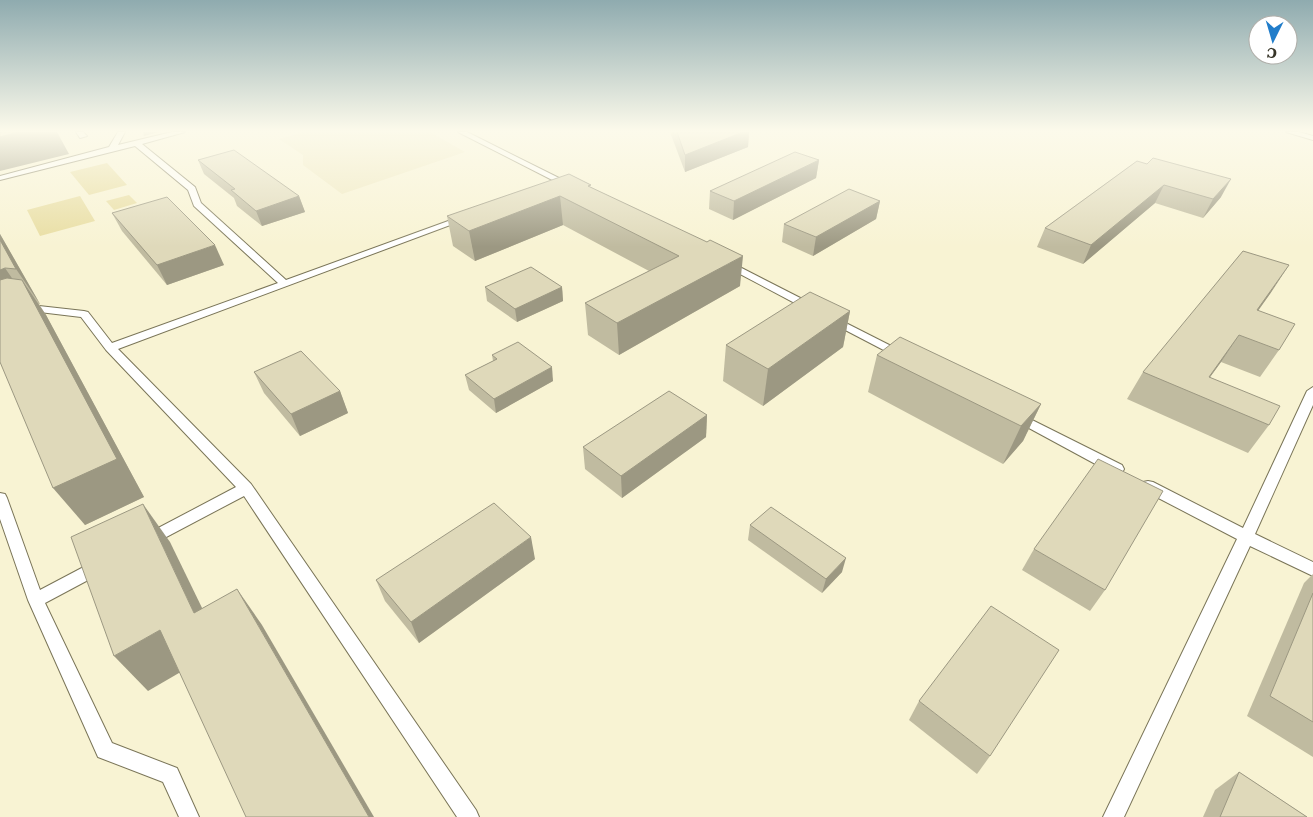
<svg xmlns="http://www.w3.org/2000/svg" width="1313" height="817" font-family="'Roboto Serif',serif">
<rect width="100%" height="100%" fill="#f8f3d3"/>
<path fill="#efe8c0" d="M304,132h126l35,20 -123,42 -39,-29v-10l-24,-16z"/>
<g fill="#e8dda1">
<path d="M107,163l20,22 -38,10 -19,-23z"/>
<path d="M129,195l8,8 -23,7 -8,-9z"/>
<path d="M80,196l15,25 -55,15 -13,-26z"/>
</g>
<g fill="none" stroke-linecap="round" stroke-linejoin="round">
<defs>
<g id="service">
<path d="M76,132h7l4,4 -7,2z"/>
<path d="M118,132h7l-7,13 54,-13h13l-43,12 53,43 6,16 85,77 176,-64h6l1,2 -351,131 133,135 225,326 3,7h-22l-213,-321 -91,48 -5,2 -5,-2 -3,-4 3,-4 93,-49 -130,-137 -25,-33 -50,-6 -31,10v-7l30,-9 54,6 4,1 24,31 166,-60 -84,-77 -6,-16 -53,-44 -135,34v-4l109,-29z"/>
<path d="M458,132h9l106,53 -7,2z"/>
<path d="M1286,132h13l14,4v4z"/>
<path d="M726,260l88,45 1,2 -1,2h-8l-83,-44v-4z"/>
<path d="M832,316l73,37 2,2 -2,2h-8l-69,-36 -1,-2 1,-2z"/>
<path d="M1313,387v18l-58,129 58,28v14l-63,-30 -126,271h-21l134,-278 -94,-49 -2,-4 2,-4 5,-1 5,1 90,46 64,-137z"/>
<path d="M1018,413l104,52 2,4 -2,4h-10l-98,-53 -2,-3 2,-3z"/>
<path d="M0,493l5,1 2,4 33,92 55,-29 5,-1 5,1 3,5 -3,5 -60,32 67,140 65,25 22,49h-20l-16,-35 -65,-25 -70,-157 -28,-81z"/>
</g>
</defs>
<use href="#service" stroke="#7a7558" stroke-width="2"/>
<use href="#service" fill="#fff" fill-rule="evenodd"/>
</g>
<g fill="#c0bba0">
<path d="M670,132h79l-1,15 -63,25z"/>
<path d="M198,160l101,36 6,16 -43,14 -25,-20 -3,-8 -30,-24z"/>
<path d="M819,160l-3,18 -83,42 -24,-11 1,-18z"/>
<path d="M1137,161l84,36 -18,21 -48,-15 -72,61 -46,-17 8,-19z"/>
<path d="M591,187l149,99 -121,69 -31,-20 -3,-32 64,-32 -86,-46 -88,36 -22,-15 -6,-30z"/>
<path d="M880,201l-4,18 -63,37 -31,-14 2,-18z"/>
<path d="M112,213l112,52 -57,20 -45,-54z"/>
<path d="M0,234l40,70h-1l7,11 98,182 -59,28 -85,-163z"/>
<path d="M485,287h77l1,14 -46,21 -30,-21z"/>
<path d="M1272,291l-14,20 21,39 -19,27 -39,-15 -11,15 59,48 -21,28 -121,-54 16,-27z"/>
<path d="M850,311l-7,36 -80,59 -40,-25 3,-36z"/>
<path d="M492,355l61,26 -57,32 -27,-23 -4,-15 28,-14z"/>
<path d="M877,355l164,49 -18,37 -20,23 -135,-72z"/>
<path d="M254,372l86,19 8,22 -48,23 -36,-43z"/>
<path d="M707,415l-1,22 -84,61 -37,-29 -2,-22z"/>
<path d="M750,525l92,47 -20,21 -74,-53z"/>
<path d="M1034,549l71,41 -15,21 -68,-41z"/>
<path d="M535,559l-116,84 -34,-42 -9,-21z"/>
<path d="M1313,574v183l-66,-41 57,-133z"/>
<path d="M919,701l71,55 -13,18 -68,-54z"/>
<path d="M1239,772l68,45h-104l12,-27z"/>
</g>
<g fill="#9c9882">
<path d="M0,132h57l12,22 -69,17z"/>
<path d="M143,132h16l-15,4z"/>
<path d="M743,132h6l-1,15 -63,25v-17z"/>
<path d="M819,160l-3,18 -83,42 1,-19z"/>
<path d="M1231,179l-10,18 -18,21 10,-19z"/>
<path d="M1164,185l-9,18 -72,61 8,-19z"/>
<path d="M299,196l6,16 -43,14 -6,-15z"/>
<path d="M560,196l3,29 -88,36 -6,-30z"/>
<path d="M880,201l-4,18 -63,37 3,-19z"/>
<path d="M0,234l40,70 -24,-35 -16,-29z"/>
<path d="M215,245l9,20 -57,20 -10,-20z"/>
<path d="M743,256l-3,30 -121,69 -2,-32z"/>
<path d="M1289,265l-17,26 -33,46 18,-27z"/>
<path d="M5,268l24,35 -29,9v-42z"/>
<path d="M22,280l24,35 98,182 -59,28 -32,-37z"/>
<path d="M562,287l1,14 -46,21 -2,-13z"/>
<path d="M850,311l-7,36 -80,59 5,-37z"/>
<path d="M1239,335l-18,27 -24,33 12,-18z"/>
<path d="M552,367l1,14 -57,32 -2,-14z"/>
<path d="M340,391l8,22 -48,23 -9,-22z"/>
<path d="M1041,404l-18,37 -20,23 18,-38z"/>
<path d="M707,415l-1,22 -84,61 -1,-22z"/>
<path d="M143,504l27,38 52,107 -28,-36z"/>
<path d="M531,537l4,22 -116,84 -8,-21z"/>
<path d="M846,558l-4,14 -20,21 4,-14z"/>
<path d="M237,589l25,36 112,192h-5z"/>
<path d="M160,630l31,36 -43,25 -34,-35z"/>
</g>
<g fill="#dfd9ba" stroke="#9c9882">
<path d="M0,132h18l-18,5z"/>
<path d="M677,132h66l-58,23z"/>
<path d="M234,150l65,46 -43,15 -25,-21 4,-1 -37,-29z"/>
<path d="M795,152l24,8 -85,41 -24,-10z"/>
<path d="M1153,158l78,21 -18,20 -49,-14 -73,60 -46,-17 92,-67 10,3z"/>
<path d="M569,174l22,11 -3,1 119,56 3,-2 33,16 -126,67 -32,-20 94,-47 -119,-60 -91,35 -22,-15z"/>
<path d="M849,189l31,12 -64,36 -32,-13z"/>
<path d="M167,197l48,48 -58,20 -45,-52z"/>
<path d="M0,240l16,29 -11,-1 -5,2z"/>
<path d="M1243,251l46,14 -32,45 38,14 -16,26 -40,-15 -30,42 71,29 -11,19 -126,-53z"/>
<path d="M531,267l31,20 -47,22 -30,-22z"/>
<path d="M7,278l15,2 95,179 -64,29 -53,-126v-82z"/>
<path d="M810,292l40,19 -82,58 -42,-24z"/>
<path d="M900,337l141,67 -20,22 -144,-71z"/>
<path d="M518,342l34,25 -58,32 -29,-24 32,-16 -5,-4z"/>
<path d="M301,351l39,40 -49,23 -37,-42z"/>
<path d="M669,391l38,24 -86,61 -38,-29z"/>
<path d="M1098,459l65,32 -58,99 -71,-41z"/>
<path d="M494,503l37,34 -120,85 -35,-42z"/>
<path d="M143,504l51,109 43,-24 132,228h-123l-86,-187 -46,26 -43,-119z"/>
<path d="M771,507l75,51 -20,21 -76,-54z"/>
<path d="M1313,593v129l-43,-26z"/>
<path d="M991,606l68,44 -69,106 -71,-55z"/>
<path d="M1239,772l68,45h-87z"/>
</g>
<linearGradient id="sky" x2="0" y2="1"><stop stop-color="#8fabaf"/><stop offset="0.53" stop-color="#fcfaeb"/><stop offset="1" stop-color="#fcfaeb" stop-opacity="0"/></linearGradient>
<rect width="1313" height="247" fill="url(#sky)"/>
<g transform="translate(1273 40) rotate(185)"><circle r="24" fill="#ffffff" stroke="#afaea9"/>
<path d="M0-4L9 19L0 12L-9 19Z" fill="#217dca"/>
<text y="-8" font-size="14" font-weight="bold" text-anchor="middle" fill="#373528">С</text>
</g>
</svg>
